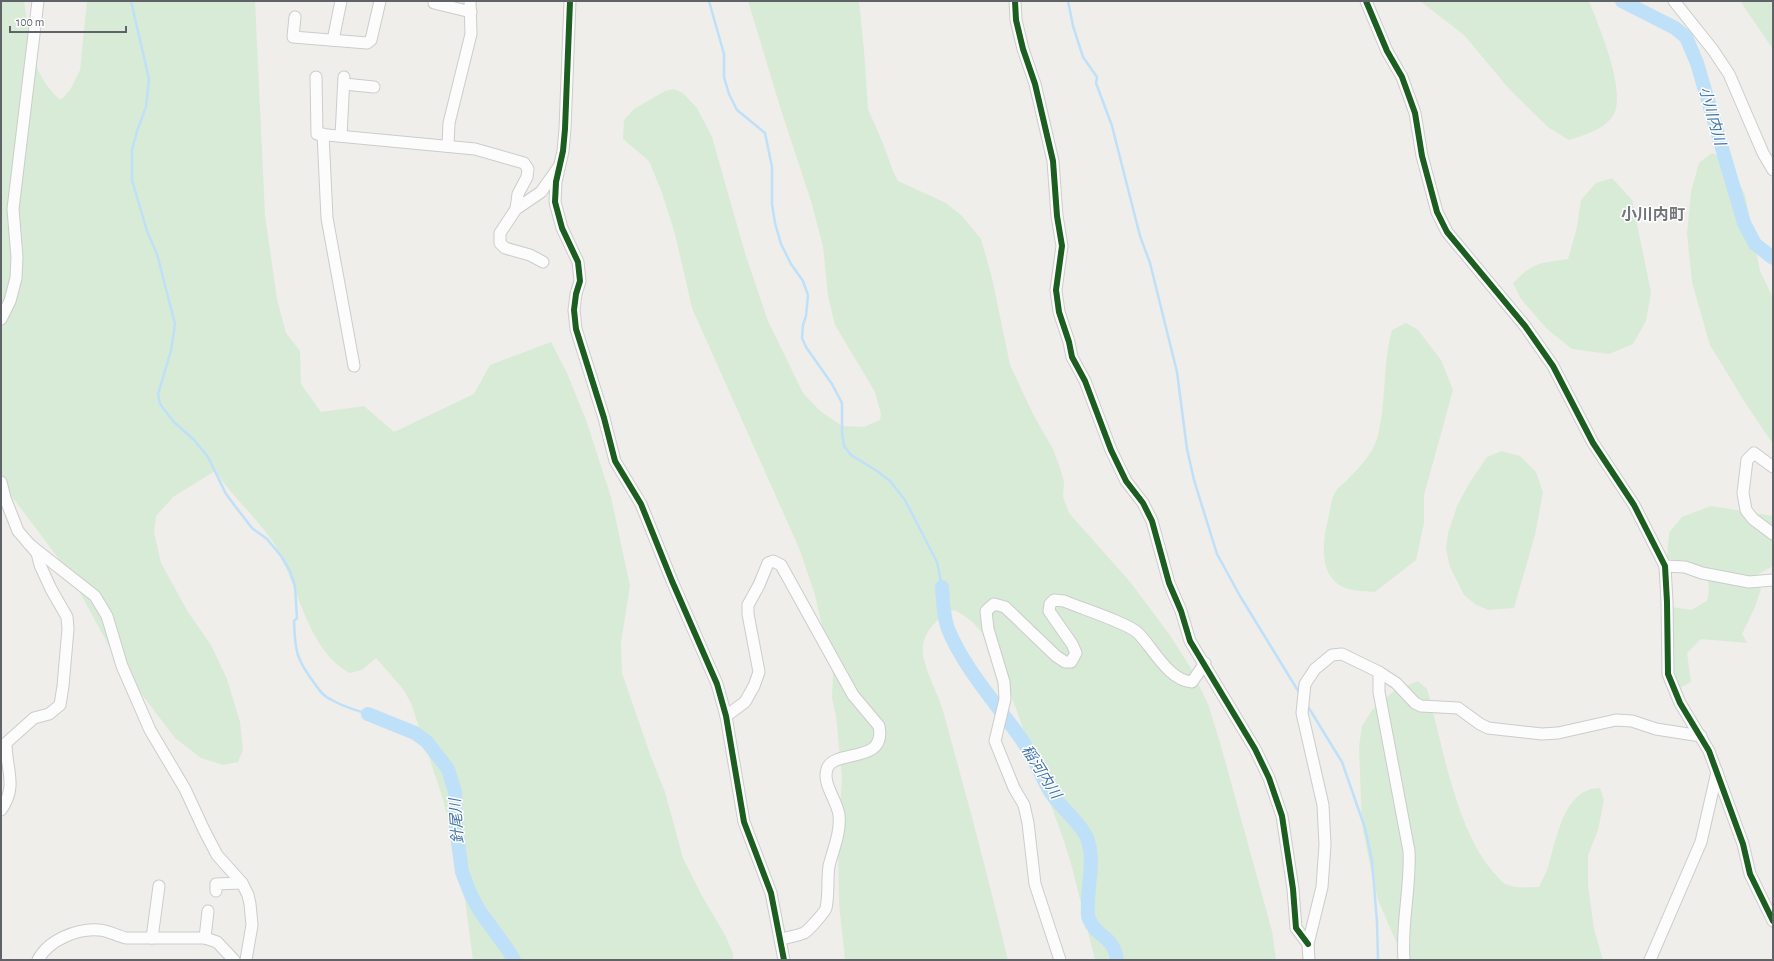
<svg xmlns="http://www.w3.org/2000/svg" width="1774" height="961" font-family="'Alegreya Sans','Noto Sans JP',sans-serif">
<rect width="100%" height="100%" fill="#efeeea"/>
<g fill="#d8ebd6">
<path d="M1,1h23c3,20 7,56 16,73 5,10 11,17 19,25l4,-1 7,-8 10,-20 7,-69h168l10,214 12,84 9,34 14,18 1,33 20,28 43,-6 30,26 80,-38 16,-29 61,-23 16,31 19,47 25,77 19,89 -9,57 1,30 29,84 14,35 18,66 19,38 22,37 9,20v7h-260l-13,-99 -19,-68 -30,-90 -8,-14 -27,-31 -14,12 -12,3c-44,-23 -52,-92 -77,-131 -17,-25 -41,-46 -58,-71l-42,26 -17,19 -2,16 7,31 27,49 23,33 16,34 13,43 3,28 -5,12 -15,3 -22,-7 -26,-20 -57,-75 -35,-65 -24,-39 -58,-77z"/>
<path d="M748,1h111l5,49 4,59 14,32 11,30 5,10 48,22 16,13 19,23 11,39 18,87 24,51 19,33 7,19 4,14 -1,15 6,16 62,70 38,51 21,33 18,37 13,42 51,185 4,29h-181l-22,-89 -9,-30 -68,-187c-12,-20 -20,-33 -42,-44 -14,5 -28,19 -31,35 -3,17 15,48 20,66 23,83 45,165 65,249h-163l-6,-57 -1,-63 4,-62 -6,-62 -4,-18 1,-24 -18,-79 -16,-47 -107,-240 -17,-74 -14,-44 -12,-29 -26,-22 1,-19 10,-11 31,-18 9,-2 9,4 14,15 15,29 33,116 23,68 35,72 17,18 22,15 22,1 16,-7 1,-6 -6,-22 -40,-67 -7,-29 -5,-50 -12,-45 -30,-91z"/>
<path d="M1420,1h169c9,24 40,93 23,116 -9,13 -28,18 -43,23l-20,-12 -39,-38 -46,-55z"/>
<path d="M1740,1h33v48z"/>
<path d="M1712,153l12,5 9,12 12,25 15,76 13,27v146l-27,-40 -36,-59 -18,-63 -5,-49 4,-41 8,-29z"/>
<path d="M1612,178l20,22 19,92 -5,29 -13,23 -24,10 -37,-5 -25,-20 -26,-30 -8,-16c20,-21 28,-20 55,-24l9,-32 4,-27 15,-17z"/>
<path d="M1406,323l12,7 23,30 12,30 -29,105v28l-8,37 -41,32c-7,-1 -14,0 -21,-2 -35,-5 -33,-44 -26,-70 2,-8 3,-22 8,-29 3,-5 9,-8 13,-13 11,-11 23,-24 28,-39 10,-36 5,-73 15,-109z"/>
<path d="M1502,451l18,5 16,16 7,20 -8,43 -21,73 -26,2 -13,-6 -11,-9 -14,-28 -4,-18 2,-16 9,-27 13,-24 17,-25z"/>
<path d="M1711,506l62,10v50l-20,11 -57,-10 -29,-9 2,-25 13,-16z"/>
<path d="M1708,577l48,7 5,5 -6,18 -13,27 5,9 -46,-4 -14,14 4,29 -13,7 -8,-30 2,-52 19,3 16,-9 2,-9z"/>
<path d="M1418,681l9,8c16,56 29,145 70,187 2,2 5,7 9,8 9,5 23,3 33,3 3,-7 8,-15 10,-23 8,-26 15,-76 51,-76l4,12 -6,30 -10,25v30l6,44 9,31h-199l-26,-60 -7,-30 -9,-46 -3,-77 3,-21 10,-16 22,-19z"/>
</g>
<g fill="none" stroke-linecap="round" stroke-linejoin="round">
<g stroke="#bfe0f9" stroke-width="2.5">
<path d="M131,1l18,78 -3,28 -9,24 -5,19v30l15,51 10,23 18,70 -4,27 -13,43 2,10 14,18 20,18 14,17 18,37 12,16 14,18 15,11 14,17 9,15 5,15 2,32 -3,3c1,30 2,38 21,63 4,6 8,12 15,15 11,7 25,11 38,15"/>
<path d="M709,1l15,53v23l5,17 8,16 28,23 7,34v37l3,19 6,21 10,20 12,17 5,14 -2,21 -3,9 -1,13 4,9 26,37 10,19v30l2,13 7,9 26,16 13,10 15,19 32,62 5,25"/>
<path d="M1068,1l5,25 10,31 14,20 -1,6 16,43 28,110 10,27 27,109 10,77 7,31 23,74 23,42 60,98"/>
<path d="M1307,705l35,57 23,66 7,33 5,61 1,38"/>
</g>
<g stroke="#bfe0f9" stroke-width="14">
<path d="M1622,1l53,27 11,9 11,26 47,160 11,21 18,14"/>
<path d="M942,587c1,14 1,28 6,42 17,41 49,75 74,111 10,15 18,32 26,48 8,16 32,33 39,50 8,21 1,44 1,66 0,5 -1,11 1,15 8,20 24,15 28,41"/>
<path d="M368,714l47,19 12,9 21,27 7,23 1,35 6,45 9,23 8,15 29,40 6,10"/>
</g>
<defs>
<g id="minor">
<path d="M570,1l-5,128 -2,22 -7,31 -1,20 7,26 16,34 2,19 -4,13 -2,16 2,19 28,89 11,43 26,43 31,77 45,103 9,32 18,106 27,71 13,67"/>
<path d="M1015,1l1,19 7,29 12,35 18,77 4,55 5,30 -6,44 3,22 10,30 3,15 13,24 26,69 15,31 17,22 9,18 17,62 12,28 9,30 65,108 14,29 13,38 11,73 3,39 12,16"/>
<path d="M1366,1l21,50 15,26 13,36 7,43 15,56 10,20 78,94 28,40 40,77 41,62 31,61 2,36 1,72 12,29 29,48 34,93 7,30 23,47"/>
<path d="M1674,1l39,49 16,24 34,79 10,17"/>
<path d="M434,3l37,9"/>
<path d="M295,17l-2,20 74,6 4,-3 9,-39"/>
<path d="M333,40l8,-39"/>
<path d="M316,77l1,57 158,15 49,14 4,6 -1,8 -9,17 -2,15"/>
<path d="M344,84l30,3"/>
<path d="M323,134l4,84 27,148"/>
<path d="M341,136l3,-59"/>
<path d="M448,146l1,-23 22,-89 -1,-33"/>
<path d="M543,262l-13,-7 -25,-7 -5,-5v-10l16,-24 25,-17 17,-24"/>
<path d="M1,319l9,-18 6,-23 1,-21 -4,-48 25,-208"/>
<path d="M1773,467l-19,-14 -7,7 -4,33 3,17 7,9 20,15"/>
<path d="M1,482l4,16 13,33 19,22 3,12 11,24 16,28 1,12 -5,57 -3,19 -11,9 -15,4 -28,25c0,27 12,43 -5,67"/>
<path d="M29,544l66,52 12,20 15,50 28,64 35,59 19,41 13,25 25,28 6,12 2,9 2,21 -6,35"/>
<path d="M1665,566l20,1 17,6 47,9 24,-2"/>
<path d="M1379,672v20l30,159c2,36 -8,72 -5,109"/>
<path d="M726,716l19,-14 9,-16 5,-14 -11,-58v-9l11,-20 9,-22 5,-2 8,4 72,130 26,31c8,39 -45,22 -52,43 -5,15 10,31 12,46 2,17 -6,35 -10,51 -2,13 0,30 -3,42 -1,4 -18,23 -22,25 -7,3 -16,4 -23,6"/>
<path d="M216,891v-7l26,-1"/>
<path d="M152,938l7,-52"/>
<path d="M205,938l3,-27"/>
<path d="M38,960c10,-20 40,-32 61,-30 8,0 18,6 27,8h79l12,4 17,18"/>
<path d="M1060,960l-25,-76 -7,-61 -4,-18 -10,-17 -19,-47 10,-42 -1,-17 -16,-53 -2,-18 8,-7 11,3 51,49 9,6h6l5,-9 -4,-9 -23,-33 1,-7 4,-4 10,1c16,7 64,22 74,32 15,15 31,48 54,49l13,-19"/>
<path d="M1309,960l-1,-16 14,-57 3,-42 -2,-40 -21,-92 3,-29 10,-15 17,-14 10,-1 37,18 17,11 19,20 6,3 37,2 22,16 8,4 54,6 16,-1 58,-13 16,1 24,8 45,7"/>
<path d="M1650,960l51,-118 16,-70"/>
</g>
</defs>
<use href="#minor" stroke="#cbcccc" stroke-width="13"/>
<use href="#minor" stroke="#fdfcfc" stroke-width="11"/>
<defs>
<g id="cycleway">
<path d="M570,1l-5,128 -2,22 -7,31 -1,20 7,26 16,34 2,19 -4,13 -2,16 2,19 28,89 11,43 26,43 31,77 45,103 9,32 18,106 27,71 13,67"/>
<path d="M1015,1l1,19 7,29 12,35 18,77 4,55 5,30 -6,44 3,22 10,30 3,15 13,24 26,69 15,31 17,22 9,18 17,62 12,28 9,30 65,108 14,29 13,38 11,73 3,39 12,16"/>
<path d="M1366,1l21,50 15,26 13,36 7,43 15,56 10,20 78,94 28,40 40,77 41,62 31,61 2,36 1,72 12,29 29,48 34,93 7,30 23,47"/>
</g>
</defs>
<use href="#cycleway" stroke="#fff" stroke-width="8"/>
<use href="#cycleway" stroke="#1b5e20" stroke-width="6"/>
</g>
<g text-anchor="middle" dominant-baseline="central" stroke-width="3" stroke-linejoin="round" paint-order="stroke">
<g font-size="15" font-style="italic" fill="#4174aa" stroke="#fff">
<text transform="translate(1712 116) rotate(74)">小川内川</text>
<text transform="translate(1041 772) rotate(58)">稲河内川</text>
<text transform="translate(457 821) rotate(-94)">針尾川</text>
</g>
<g font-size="16" font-weight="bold" fill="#70757a" stroke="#fff">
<text x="1653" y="215">小川内町</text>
</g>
</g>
<rect width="1774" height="961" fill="none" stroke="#5f6368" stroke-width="4"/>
<path d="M10 26v6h116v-6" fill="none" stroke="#5f6368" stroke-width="2"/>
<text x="16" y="26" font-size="12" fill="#5f6368" stroke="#ffffff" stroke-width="3" paint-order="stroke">100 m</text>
</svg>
